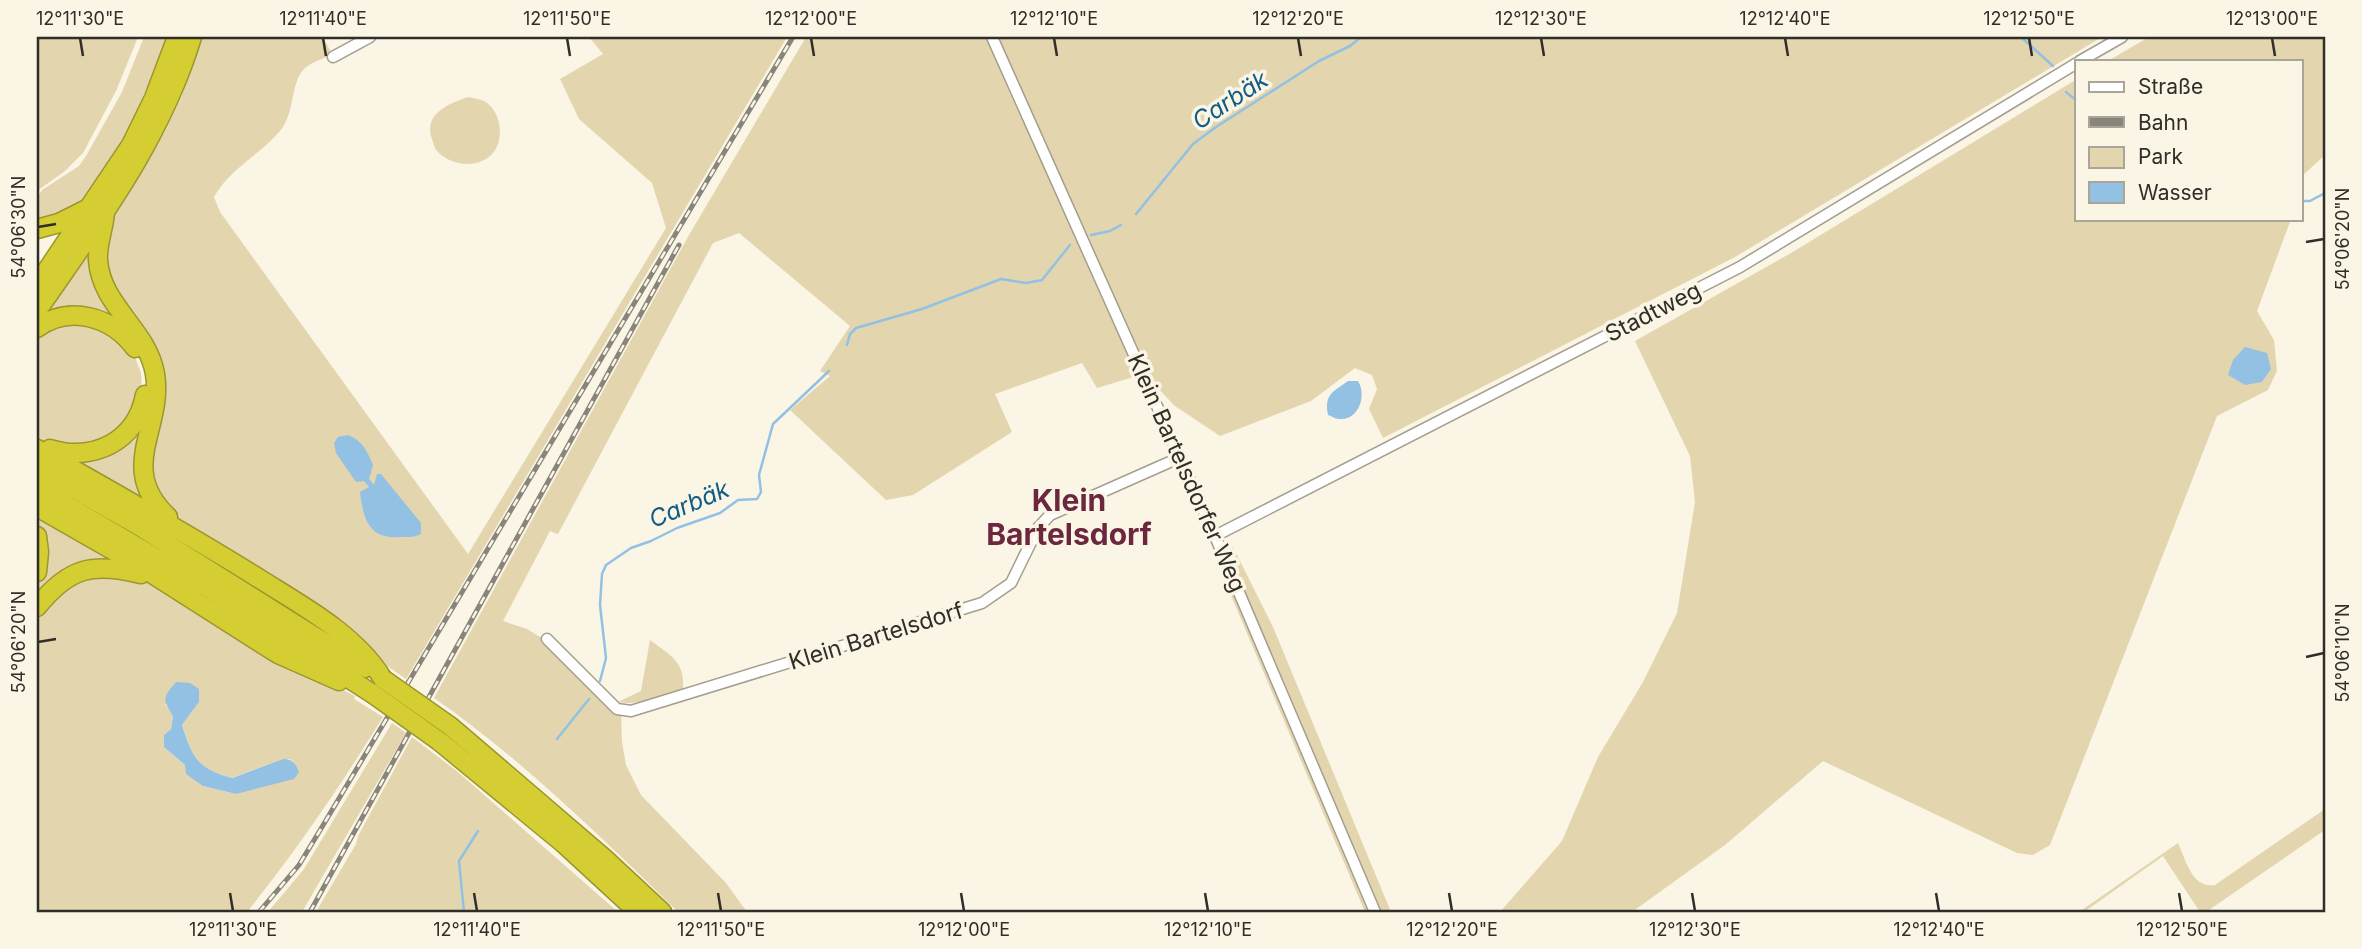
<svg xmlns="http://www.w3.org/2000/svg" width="2362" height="949" font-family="Inter,sans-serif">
<rect width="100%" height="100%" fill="#fbf5e5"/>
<g fill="#e3d5ae" fill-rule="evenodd">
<path d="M37,37h101l-22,54 -33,62 -18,18 -28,20z"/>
<path d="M144,37h24l-36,86 -19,33 -31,46 -45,23v-27l5,-8 37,-24 7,-10 36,-64z"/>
<path d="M202,37h121l9,17c-9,5 -23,9 -29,16 -13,16 -8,43 -23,61 -20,24 -51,38 -66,66l6,15 248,342 198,-326 -14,-45 -73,-64 -19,-40 43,-25 -14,-17h198l-381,642 -230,-160 -27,-36 11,-97 -57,-113 4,-45 58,-96 16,-34z"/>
<path d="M806,37h182l152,338 -43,13 -15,-25 -87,31 17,38 -99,63 -27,5 -96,-90 40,-34 -10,-5 30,-45 -111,-93 -26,10 -155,291 -8,-3 -47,90 24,8 21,13 73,71 1,29 4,23 15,30 85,88 21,29h-69c-76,-74 -156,-153 -244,-214l255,-463z"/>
<path d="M997,37h1105l-367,220 -352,181 -14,-29 8,-20 -5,-14 -17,-7 -44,33 -91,35 -45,-30 -25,-26z"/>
<path d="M2149,37h176v118l-24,22v-116h-193z"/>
<path d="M2077,79v140h214l-34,92 17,29 3,31 -9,19 -51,26 -167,429 -17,10 -16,-2 -194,-92 -98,84 -93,67h-132l62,-71 36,-84 45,-75 34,-69 18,-111 -5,-46 -55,-115 156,-88z"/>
<path d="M468,97c5,1 11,2 16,4 17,9 21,38 9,52 -14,16 -40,13 -54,0 -4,-3 -5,-8 -7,-14 -9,-25 16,-35 36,-42z"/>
<path d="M93,243c1,14 1,29 7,43 13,31 45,51 51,87 11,57 -38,81 10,143l-100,-57 1,-3c18,3 36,0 52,-10 82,-49 7,-172 -77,-123z"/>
<path d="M86,319l46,30 9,24 1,20 -3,11 -32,38 -47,7 -23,-8v-110z"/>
<path d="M37,510l88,52 -88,33 3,-61 -3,-11z"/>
<path d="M1233,547l40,80 118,285h-26l-143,-338 13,-6 -7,-15z"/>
<path d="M80,576h57l130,75 88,45 -1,3 29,18c-42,68 -86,133 -136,195h-210v-300zM199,702l-17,23c11,33 16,43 49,53l52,-19h7l5,4 -59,31 -33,-8 -18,-21 -21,-18v-12l7,-6 2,-14 -8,-11z"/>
<path d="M650,640c21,16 35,21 33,50 -20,6 -43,16 -65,12l23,-11z"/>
<path d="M392,723l14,10 -104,179h-34l36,-43z"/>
<path d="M412,737l46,35 160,140h-302l40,-68 2,-8z"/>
<path d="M2325,809v21l-119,82h-6l-37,-56 -79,56h-5l99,-69c8,17 14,46 37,42z"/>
</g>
<g fill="#93c1e4">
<path d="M2245,347l22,6 4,16 -9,13 -17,3 -17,-10 5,-15z"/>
<path d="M1348,381h10c9,14 1,40 -19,38 -4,0 -7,-3 -11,-4 -4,-21 5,-23 20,-34z"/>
<path d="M348,435c15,6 19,16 25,30l-4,14 5,6 3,-11h4l40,49v11c-7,4 -15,3 -23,3 -30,2 -35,-20 -38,-45l9,-5 -5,-6 -8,1 -20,-29 -2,-10 4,-6z"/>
<path d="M176,682l14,1 9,6v13l-17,23c10,32 16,44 50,53l51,-19c10,0 12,4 16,13l-5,7 -58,15 -33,-8 -17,-12 -1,-9 -21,-18v-12l7,-6 2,-13c-11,-17 -10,-19 3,-34z"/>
</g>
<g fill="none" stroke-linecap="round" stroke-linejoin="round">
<g stroke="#93c1e4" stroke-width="2.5">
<path d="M2021,37l32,29"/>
<path d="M2066,92l11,9"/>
<path d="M2301,201h9l15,-8"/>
<path d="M1136,214l57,-70 23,-17 103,-66 31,-15 11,-9"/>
<path d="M1091,235l19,-4 11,-6"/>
<path d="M847,345l3,-11 6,-6 66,-19 79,-30 25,4 16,-3 28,-35"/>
<path d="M600,681l6,-23 -6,-53 2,-31 4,-9 25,-17 20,-7 26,-13 43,-15 18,-13 19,-1 4,-7 -2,-17 14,-51 56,-53"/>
<path d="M557,739l32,-40"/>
<path d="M464,912l-5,-51 19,-30"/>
</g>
<defs>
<g id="street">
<path d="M992,37l223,499 160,376"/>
<path d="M333,57l37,-20"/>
<path d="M2080,61l42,-24"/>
<path d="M1215,536l525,-269 337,-204"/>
<path d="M547,639l70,70 14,2 351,-108 29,-20 27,-55 12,-13 131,-58"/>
</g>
<g id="highway">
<path d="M105,212c-1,16 -8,32 -7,48 3,46 50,70 57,114 9,54 -39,94 13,143"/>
<path d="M37,229l22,-6 28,-14"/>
<path d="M37,285l94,-140 23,-47 23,-61"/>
<path d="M37,311c60,-87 124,-171 155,-274"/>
<path d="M37,328c33,-24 75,-11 98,20"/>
<path d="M37,449c73,41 146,82 218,127 44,28 100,57 128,103"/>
<path d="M50,449c43,13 86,-7 95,-54"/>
<path d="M37,468l102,58 226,142"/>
<path d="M37,488l169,99 167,107"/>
<path d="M37,507l98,56 143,91 61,27"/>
<path d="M37,536l2,16 -2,20"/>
<path d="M37,607c32,-40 56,-45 104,-33"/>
<path d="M450,726l154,132 58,54"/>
<path d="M439,741l124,102 75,69"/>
</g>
</defs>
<use href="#street" stroke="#a49e8f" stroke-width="13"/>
<use href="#highway" stroke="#9b962f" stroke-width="21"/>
<use href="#street" stroke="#fff" stroke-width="10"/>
<use href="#highway" stroke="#d5ce33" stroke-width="18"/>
<defs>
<g id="rail">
<path d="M259,912l40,-47 20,-33 474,-795"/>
<path d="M310,912l369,-667"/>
</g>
</defs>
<use href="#rail" stroke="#89857b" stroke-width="5"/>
<use href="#rail" stroke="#fbf5e5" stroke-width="2.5" stroke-dasharray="8" stroke-linecap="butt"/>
<defs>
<g id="highway-bridge">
<path d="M383,679l67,47"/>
<path d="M373,694l66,47"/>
</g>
</defs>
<use href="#highway-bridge" stroke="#9b962f" stroke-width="21" stroke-linecap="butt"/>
<use href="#highway-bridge" stroke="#d5ce33" stroke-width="18"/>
</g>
<path fill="none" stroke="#302e28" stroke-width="2.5" d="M80,38l3,18M323,38l3,18M567,38l3,18M811,38l3,18M1054,38l3,18M1298,38l3,18M1541,38l3,18M1785,38l3,18M2029,38l3,18M2272,38l3,18M38,227l18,-3M2306,242l18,-3M38,642l18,-3M2306,657l18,-4M230,893l3,18M474,893l3,18M718,893l3,18M961,893l3,18M1205,893l3,18M1449,893l3,18M1692,893l3,18M1936,893l3,18M2179,893l3,18"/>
<g text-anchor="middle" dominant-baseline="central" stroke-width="7" stroke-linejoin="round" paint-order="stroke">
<g font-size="23" fill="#302e28" stroke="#fbf5e5">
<text transform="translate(1653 312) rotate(-27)">Stadtweg</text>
<text transform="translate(1187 473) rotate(66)">Klein Bartelsdorfer Weg</text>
<text transform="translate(876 636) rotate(-17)">Klein Bartelsdorf</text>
</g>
<g font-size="24" font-style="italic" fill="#0e5c87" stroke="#fbf5e5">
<text transform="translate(1230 100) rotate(-33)">Carbäk</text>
<text transform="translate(689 504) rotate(-23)">Carbäk</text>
</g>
<g font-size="30" font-weight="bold" fill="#6b273e" stroke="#fbf5e5">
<text x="1069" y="500">Klein<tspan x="1069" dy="34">Bartelsdorf</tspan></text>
</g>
</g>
<rect width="2362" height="949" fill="none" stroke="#fbf5e5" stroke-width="77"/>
<rect x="2075" y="60" width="228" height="161" fill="#fbf5e5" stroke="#aaa599" stroke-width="2"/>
<rect x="2089" y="82" width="35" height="10" fill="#ffffff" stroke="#aaa599" stroke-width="2"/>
<text x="2138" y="94" font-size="21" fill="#302e28">Straße</text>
<rect x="2089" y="117" width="35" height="10" fill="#89857b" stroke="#aaa599" stroke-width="2"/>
<text x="2138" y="130" font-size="21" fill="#302e28">Bahn</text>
<rect x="2089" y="147" width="35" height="21" fill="#e3d5ae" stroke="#aaa599" stroke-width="2"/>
<text x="2138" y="164" font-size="21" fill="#302e28">Park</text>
<rect x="2089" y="182" width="35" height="21" fill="#93c1e4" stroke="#aaa599" stroke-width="2"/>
<text x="2138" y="200" font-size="21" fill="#302e28">Wasser</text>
<rect x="38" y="38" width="2286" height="873" fill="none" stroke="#302e28" stroke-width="2.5"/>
<g font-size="18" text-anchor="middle" fill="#302e28">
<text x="80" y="25">12°11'30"E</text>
<text x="323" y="25">12°11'40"E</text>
<text x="567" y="25">12°11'50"E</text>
<text x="811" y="25">12°12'00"E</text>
<text x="1054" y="25">12°12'10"E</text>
<text x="1298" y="25">12°12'20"E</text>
<text x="1541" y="25">12°12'30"E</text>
<text x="1785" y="25">12°12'40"E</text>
<text x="2029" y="25">12°12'50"E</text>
<text x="2272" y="25">12°13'00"E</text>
<text transform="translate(19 227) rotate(-90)" y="6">54°06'30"N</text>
<text transform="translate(2343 239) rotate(-90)" y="6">54°06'20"N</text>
<text transform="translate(19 642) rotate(-90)" y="6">54°06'20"N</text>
<text transform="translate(2343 653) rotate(-90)" y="6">54°06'10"N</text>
<text x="233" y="936">12°11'30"E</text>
<text x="477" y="936">12°11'40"E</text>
<text x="721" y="936">12°11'50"E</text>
<text x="964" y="936">12°12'00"E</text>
<text x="1208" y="936">12°12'10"E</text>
<text x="1452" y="936">12°12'20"E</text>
<text x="1695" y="936">12°12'30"E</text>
<text x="1939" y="936">12°12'40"E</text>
<text x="2182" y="936">12°12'50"E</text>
</g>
</svg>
